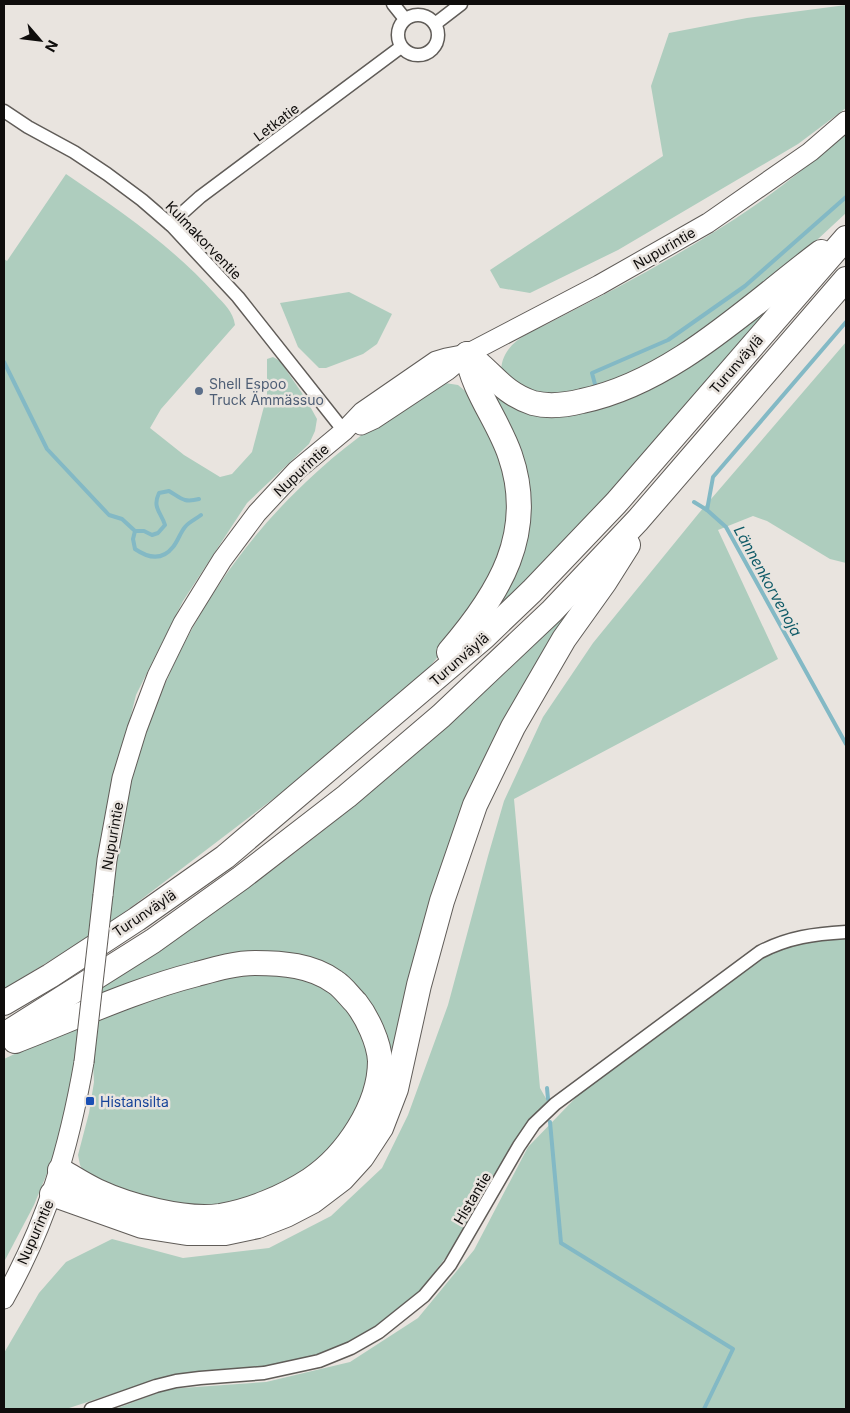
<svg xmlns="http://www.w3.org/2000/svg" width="850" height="1413" font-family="Inter,sans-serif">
<rect width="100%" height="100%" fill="#e9e4df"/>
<g fill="#aecdbe">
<path d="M846,5v103l-48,36 -180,106 -88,43 -30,-5 -10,-18 173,-114 -12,-70 18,-53 78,-15z"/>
<path d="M846,133v80l-70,65 -44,37 -94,59 -59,23 -48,-3 -30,-24c2,-29 29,-37 52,-49 68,-35 137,-71 201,-115 32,-22 62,-47 92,-73z"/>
<path d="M66,174c53,36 106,72 149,120 9,10 18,17 20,31l-74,84 -11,19 34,27 36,22 12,-3 20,-22 15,-57v-36l6,-2 7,4 26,38 11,20 -2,12 -6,13 -62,59 -64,98 -47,94 -25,101 -21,140 -86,53v-730l3,2z"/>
<path d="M786,291l-184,212 -110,112 33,-81 -47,-160 89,36z"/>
<path d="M349,292l43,22 -15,30 -14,10 -37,14h-7l-21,-21 -18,-44z"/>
<path d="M846,342v221l-16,-4 -63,-38 -14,-5 -35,14 60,129 -264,140 26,289 8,14 -20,21 -78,129 -30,39 -44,35 -33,20 -28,11 -48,9 -100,10 -101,33h-62v-56l35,-60 27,-31 46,-23 71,19 86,-10 62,-32 51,-48 26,-53 40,-110 40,-149 16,-55 39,-84 50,-74 106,-130z"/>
<path d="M445,383l13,2 12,10 40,77 -2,71 -44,82 -46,56 -95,80 -214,163c5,-38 8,-78 16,-116 30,-132 92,-247 194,-338 35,-32 74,-57 112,-83z"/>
<path d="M593,585l1,2 -64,98 -50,98 -15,36 -29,80 -41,178c-7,19 -13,38 -23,56 -13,21 -32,41 -52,55 -66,49 -130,48 -205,22 -15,-5 -29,-9 -43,-16l-1,-4 6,-2c38,15 76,31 117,33 66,3 129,-32 166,-84 17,-24 28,-52 25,-82 -1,-14 -8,-28 -15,-41 -17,-34 -51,-52 -89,-56 -70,-7 -156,34 -221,58v-1c62,-40 123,-80 182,-123 127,-91 241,-196 351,-307z"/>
<path d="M846,937v472h-731l53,-20 98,-7 84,-20 68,-44 56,-68 54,-103 59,-61 182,-133 44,-13z"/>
<path d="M285,969l60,29 29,63 -17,61 -47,52 -72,32h-70l-82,-30 -6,-11 -2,-10 11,-42 5,-31 -1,-19 6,-49 75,-29z"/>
<path d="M80,1023l-8,64 -22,79 -16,39 -30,57v-203z"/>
</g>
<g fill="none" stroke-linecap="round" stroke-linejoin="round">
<g stroke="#83b9c5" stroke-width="4">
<path d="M846,322l-133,155 -6,33 19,17 120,217"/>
<path d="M4,362l43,87 62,66 13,4 13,12 -2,8 2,10c13,9 27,12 38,-2 5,-6 7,-14 12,-20 4,-5 11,-8 16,-12"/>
<path d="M596,388l-4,-15 76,-33 77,-54 101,-89"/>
<path d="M694,502l13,8"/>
<path d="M135,531h9l8,4 6,-2 7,-8c-4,-13 -13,-17 -6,-32l10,-2c12,7 14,12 30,8"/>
<path d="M547,1088l1,11"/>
<path d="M550,1122l11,121 172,106 -29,60"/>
</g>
<defs>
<g id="minor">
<path d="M393,4l12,15"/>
<circle cx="418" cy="35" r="20"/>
<path d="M435,24l26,-20"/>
<path d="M4,111l24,16 46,25 33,22 35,26 30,26 66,71 106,134"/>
<path d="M170,224l30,-27 201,-150"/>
<path d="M91,1409l65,-23 20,-5 24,-3 64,-5 55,-12 32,-13 28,-16 45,-36 26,-31 69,-119 15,-22 21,-20 205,-152c29,-15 54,-18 86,-20"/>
</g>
<g id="secondary">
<path d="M361,425l13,-6 74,-49 19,-16 132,-69 109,-62 102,-71 36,-31"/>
<path d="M103,895l4,-35 15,-82 15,-49 20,-53 26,-53 39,-63 35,-47 40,-43 47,-39 18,-19 74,-51 10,-3 21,-4"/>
<path d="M4,1299c43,-76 65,-151 80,-237"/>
</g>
<g id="motorway">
<path d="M467,354c25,18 35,39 66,49 16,4 33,2 49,-2 91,-19 167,-95 239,-149"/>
<path d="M449,652c50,-58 88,-119 61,-197 -12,-35 -37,-64 -43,-101"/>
<path d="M4,1003l46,-27 87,-57 88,-62 259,-220 48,-46 84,-88 230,-265"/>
<path d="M4,1035l149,-94 88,-63 106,-82 94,-80 111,-105 86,-91 208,-241"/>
<path d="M15,1041c60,-23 119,-51 182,-67 18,-5 38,-11 58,-11 27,0 57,2 80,19 8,5 14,14 21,21 11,14 23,39 24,58 0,45 -34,95 -70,119 -26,17 -60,31 -90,36 -35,5 -91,-10 -123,-25 -13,-6 -25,-14 -37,-21"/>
<path d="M52,1194l90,32 45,7h38l33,-7 28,-11 27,-14 29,-22 20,-22 19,-29 15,-39 23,-104 23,-84 33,-96 38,-78 51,-88 40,-56 24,-38"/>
</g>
</defs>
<use href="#minor" stroke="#605c58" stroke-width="15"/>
<use href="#secondary" stroke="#605c58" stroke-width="21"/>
<use href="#motorway" stroke="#605c58" stroke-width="26"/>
<use href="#minor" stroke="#fff" stroke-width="12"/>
<use href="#secondary" stroke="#fff" stroke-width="19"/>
<use href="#motorway" stroke="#fff" stroke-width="24"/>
<defs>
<path id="secondary-bridge" d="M84,1062l19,-167"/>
</defs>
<use href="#secondary-bridge" stroke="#605c58" stroke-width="21" stroke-linecap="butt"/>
<use href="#secondary-bridge" stroke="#fff" stroke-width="19"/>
</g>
<circle fill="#5c6f8a" stroke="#e9e4df" stroke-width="2" cx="199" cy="391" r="5"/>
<rect fill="#1a4fb4" stroke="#e9e4df" stroke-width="2" x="85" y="1096" width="10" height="10" rx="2.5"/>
<g text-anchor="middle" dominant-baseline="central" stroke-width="5" stroke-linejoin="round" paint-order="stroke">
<g font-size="14" fill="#0f0d0c" stroke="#e9e4df">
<text transform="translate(276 122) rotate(-37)">Letkatie</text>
<text transform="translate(204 240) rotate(46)">Kulmakorventie</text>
<text transform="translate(664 248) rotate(-30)">Nupurintie</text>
<text transform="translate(736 364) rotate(-49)">Turunväylä</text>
<text transform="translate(301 470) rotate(-43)">Nupurintie</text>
<text transform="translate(459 659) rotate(-41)">Turunväylä</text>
<text transform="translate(112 836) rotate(-80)">Nupurintie</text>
<text transform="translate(144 913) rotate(-34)">Turunväylä</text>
<text transform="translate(472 1198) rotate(-59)">Histantie</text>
<text transform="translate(35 1232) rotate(-66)">Nupurintie</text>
</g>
<g font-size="14" fill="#4e5e75" stroke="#e9e4df" text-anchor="start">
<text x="209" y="383">Shell Espoo<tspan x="209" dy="16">Truck Ämmässuo</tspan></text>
</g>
<g font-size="14" fill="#164399" stroke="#e9e4df" text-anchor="start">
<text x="100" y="1101">Histansilta</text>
</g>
<g font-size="15" font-style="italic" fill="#0e5a67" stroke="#e9e4df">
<text transform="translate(768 581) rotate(61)">Lännenkorvenoja</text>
</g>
</g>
<rect width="850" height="1413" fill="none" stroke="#0f0d0c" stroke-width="10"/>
<g transform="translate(40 40) rotate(118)" stroke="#e9e4df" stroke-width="4" paint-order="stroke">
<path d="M0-4L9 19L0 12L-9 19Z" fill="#0f0d0c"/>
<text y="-8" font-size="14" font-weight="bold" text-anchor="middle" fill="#0f0d0c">N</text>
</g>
</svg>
